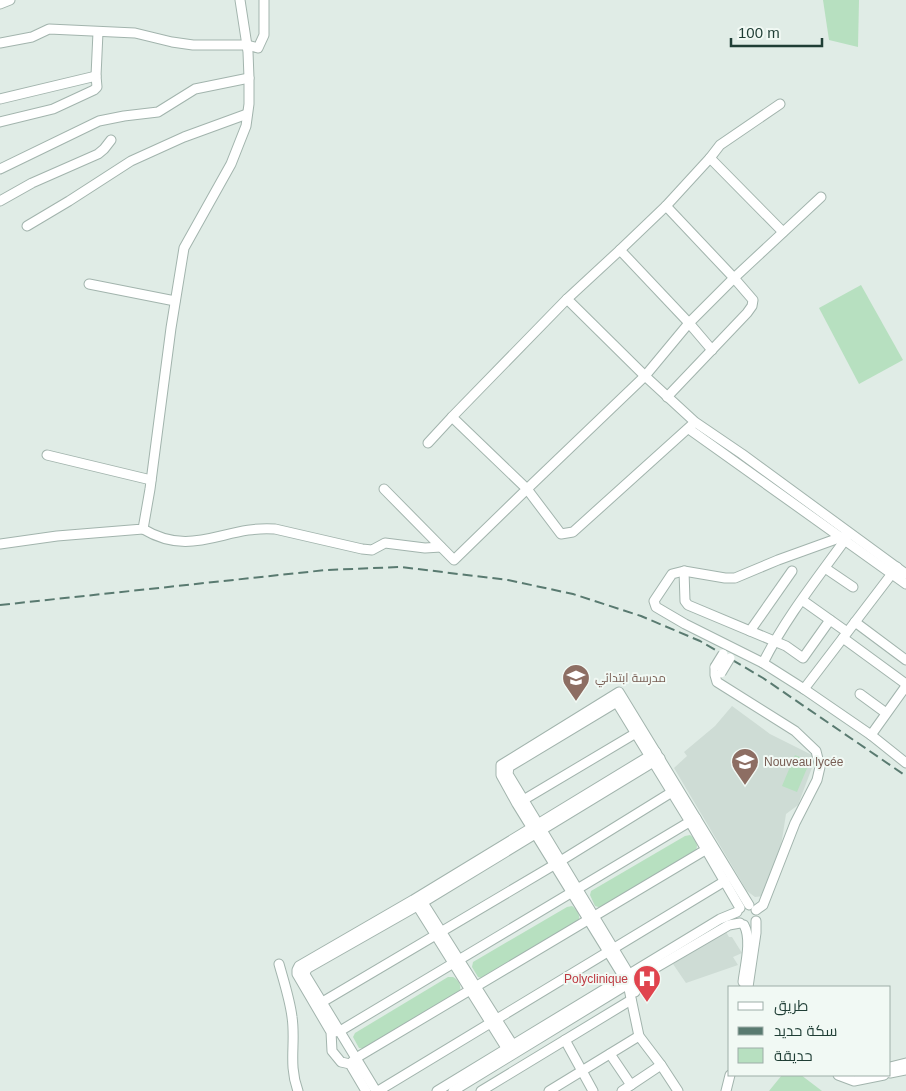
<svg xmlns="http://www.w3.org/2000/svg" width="906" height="1091" font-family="Helvetica,Cairo,sans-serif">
<rect width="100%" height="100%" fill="#e0ece6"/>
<g fill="#cedcd5">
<path d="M732,706l38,28 46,23 -18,48 -12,9 -5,32 -16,50 -10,1 -8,-6 -73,-123 13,-12 -3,-4 31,-26z"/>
<path d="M726,932l3,5h3l10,16 -9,4 5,8 -52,18 -13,-19z"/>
</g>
<g fill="#b7e0c0">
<path d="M823,0h36l-1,47 -29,-7z"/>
<path d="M861,285l42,75 -44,24 -40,-76z"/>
<path d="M795,755l15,6 -13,31 -15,-6z"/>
<path d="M690,835c6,4 10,12 4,17l-92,56 -7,-2 -5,-11 1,-4 94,-55z"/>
<path d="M572,906c5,4 8,8 7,15l-95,58 -6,-2 -6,-10 1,-5 94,-55z"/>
<path d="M448,977h5c6,3 8,8 7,14l-94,58 -7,-1 -6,-11 2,-4z"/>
<path d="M782,1075h19l21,16h-53z"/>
</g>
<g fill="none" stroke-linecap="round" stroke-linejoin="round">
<defs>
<g id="minor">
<path d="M0,4l10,-4"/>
<path d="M0,43l32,-6 17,-8 86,4 37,9 21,3h54l11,3 6,-13v-35"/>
<path d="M0,99l96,-23"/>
<path d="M0,122l53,-13 41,-19 3,-3 -1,-11 2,-44"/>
<path d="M710,158l10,-13 60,-41"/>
<path d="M0,169l99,-48 25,-5 34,-4 37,-23 54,-11"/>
<path d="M0,201l32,-18 66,-29 6,-5 7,-9"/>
<path d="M666,206l68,72 19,22 -1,6 -5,7 -80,84"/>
<path d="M27,226l42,-25 62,-40 53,-24 63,-23"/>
<path d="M620,250l69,73 -44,53 -78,-77z"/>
<path d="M620,250l46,-44 44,-48 73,74"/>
<path d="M89,284l86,17"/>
<path d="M712,350l-23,-27 45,-45 87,-81"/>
<path d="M695,422l-122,110 -12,2 -34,-45 118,-113 50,46 47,32 164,120"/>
<path d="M689,429l217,155"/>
<path d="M428,443l24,-26"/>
<path d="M47,455l104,25"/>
<path d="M384,489l70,71 73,-71 -75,-72 115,-118"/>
<path d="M143,529c50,30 82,-4 132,0l87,20 10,1 13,-7 40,5 16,-1"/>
<path d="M0,544l57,-8 86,-7 7,-40 21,-161 13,-80 47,-84 15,-38 3,-22v-26l-1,-26 -8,-52"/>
<path d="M897,567l-93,122 67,46 35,28"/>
<path d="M825,568l28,19"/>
<path d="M684,571l1,30 3,4 98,41 17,12 27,-38"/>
<path d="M802,600l45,32"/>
<path d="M855,622l51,38"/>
<path d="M750,631l42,-60"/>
<path d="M843,638l63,46"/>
<path d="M763,663l-78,-39 -29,-17 -2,-6 18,-27 12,-3 41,7h10l43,-18 72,-26"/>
<path d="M715,667v8l2,7 78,49 21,20 4,16 -3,13 -22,43 -32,82 -7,5"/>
<path d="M804,689l-41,-26c22,-44 53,-83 82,-123"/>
<path d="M860,694l26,19"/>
<path d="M614,698l76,124 50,86"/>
<path d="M617,702l-108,65 -1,7 121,200 4,7 2,11"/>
<path d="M871,735l35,-49"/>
<path d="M520,802l116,-69"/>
<path d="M420,898l96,152"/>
<path d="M415,902l95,152"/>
<path d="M279,964c5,18 11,36 13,53 4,26 -4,47 6,74"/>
<path d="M743,982c2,-17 9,-42 1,-57"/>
<path d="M748,987l8,-54v-12"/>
<path d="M319,1004l235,-139 118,-73"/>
<path d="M334,1032l6,-1 356,-213"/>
<path d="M565,1040l28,51"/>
<path d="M610,1054l21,31"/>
<path d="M352,1062l4,-4 356,-212"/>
<path d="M661,1065l17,26"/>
<path d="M890,1067l16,-4"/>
<path d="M890,1073l16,-3"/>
<path d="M838,1075l16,6 30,-6"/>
<path d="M366,1091l-16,-27 -9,-2 -9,-11 -1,-19 -34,-58v-4l2,-4 114,-66 243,-148"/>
<path d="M376,1091l-70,-115 -1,-4 3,-4 109,-62 243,-148"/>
<path d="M378,1091l347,-210"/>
<path d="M437,1091l283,-172 17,-7"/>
<path d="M453,1091l180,-110 96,-56 11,-2"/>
<path d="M481,1091l150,-91"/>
<path d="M549,1091l90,-55"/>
<path d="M622,1091l39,-26 -22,-29 -11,-52 -111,-180 -16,-29v-10l118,-73 130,213"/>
<path d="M726,1091l4,-16"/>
</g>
</defs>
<use href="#minor" stroke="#a2b4ad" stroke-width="11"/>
<use href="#minor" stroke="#fff" stroke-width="9"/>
<path stroke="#597a70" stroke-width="2" stroke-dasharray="10 5" stroke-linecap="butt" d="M0,605l326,-35 75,-3 107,13 65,14 68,22 59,25 63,37 143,98"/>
<defs>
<g id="minor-bridge">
<path d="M715,667l8,-13"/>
<path d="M721,673l9,-15"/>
</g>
</defs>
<use href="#minor-bridge" stroke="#a2b4ad" stroke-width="11" stroke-linecap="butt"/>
<use href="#minor-bridge" stroke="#fff" stroke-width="9"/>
</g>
<defs>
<symbol id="school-pin" viewBox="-11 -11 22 30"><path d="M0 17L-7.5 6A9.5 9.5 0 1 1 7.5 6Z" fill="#8d6e63" stroke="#f1f9f4"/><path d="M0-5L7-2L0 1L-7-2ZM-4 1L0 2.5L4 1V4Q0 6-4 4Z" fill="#fff"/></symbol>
<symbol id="hospital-pin" viewBox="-11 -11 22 30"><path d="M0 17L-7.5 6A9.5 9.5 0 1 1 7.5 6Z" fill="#e0444e" stroke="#f1f9f4"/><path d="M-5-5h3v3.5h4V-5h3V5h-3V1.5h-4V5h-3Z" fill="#fff"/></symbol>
</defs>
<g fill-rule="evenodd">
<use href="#school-pin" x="560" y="662" width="32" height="43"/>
<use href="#school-pin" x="729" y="746" width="32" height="43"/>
<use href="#hospital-pin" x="631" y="963" width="32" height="43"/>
</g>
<g text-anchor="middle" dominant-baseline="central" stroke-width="4" stroke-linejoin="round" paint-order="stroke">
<g font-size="12" fill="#785e54" stroke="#f1f9f4" text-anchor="start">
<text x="595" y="678">مدرسة ابتدائي</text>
<text x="764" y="762">Nouveau lycée</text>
</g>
<g font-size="12" fill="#be3a42" stroke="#f1f9f4" text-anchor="end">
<text x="628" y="979">Polyclinique</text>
</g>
</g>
<rect x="728" y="986" width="162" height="90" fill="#f1f9f4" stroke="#9daea8"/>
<rect x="738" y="1002" width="25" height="8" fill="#ffffff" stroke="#9daea8"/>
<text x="774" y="1011" font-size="15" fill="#1f3e35">طريق</text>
<rect x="738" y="1027" width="25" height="8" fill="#597a70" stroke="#9daea8"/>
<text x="774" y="1036" font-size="15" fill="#1f3e35">سكة حديد</text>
<rect x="738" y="1048" width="25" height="15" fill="#b7e0c0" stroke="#9daea8"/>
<text x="774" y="1061" font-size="15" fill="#1f3e35">حديقة</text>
<path d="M731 38v8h91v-8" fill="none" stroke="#1f3e35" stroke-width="2.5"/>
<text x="738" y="38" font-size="15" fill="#1f3e35" stroke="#f1f9f4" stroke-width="4" paint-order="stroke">100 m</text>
</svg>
